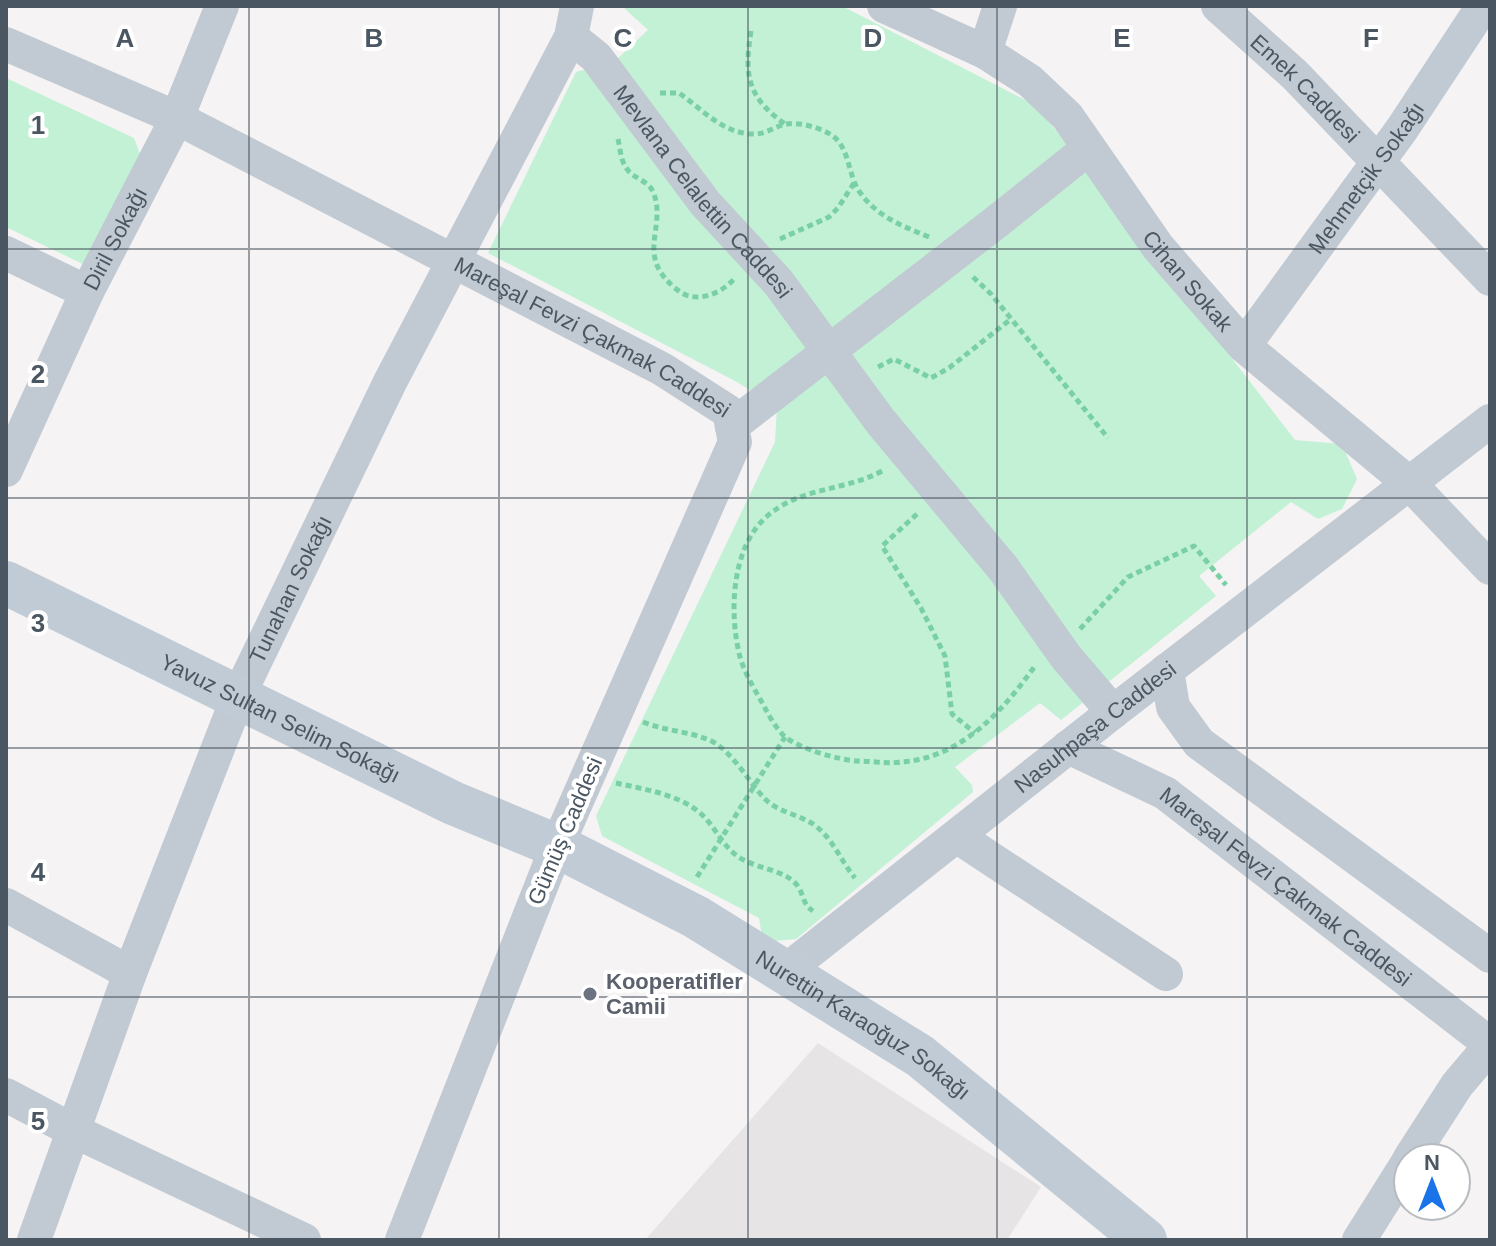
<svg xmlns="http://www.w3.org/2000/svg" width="1496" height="1246" font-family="Helvetica,sans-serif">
<rect width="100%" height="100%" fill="#f5f3f3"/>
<path fill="#e6e4e5" d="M818,1043l223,144 -34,53h-362z"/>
<g fill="#c3f1d5">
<path d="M622,6h220l195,100 258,334 47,4 15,35 -15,30 -24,10 -27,-17 -92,74 17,20 -155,124 -21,-17 -85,64 17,18 1,7 -177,147 -22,2 -12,-4 -3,-19 -157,-82 -6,-20 179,-374 2,-35 -40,-25 -249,-129 88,-181 39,-11 33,-31z"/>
<path d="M6,78l128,60 7,19 -50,111 -85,-41z"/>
</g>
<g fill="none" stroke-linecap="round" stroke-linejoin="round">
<g stroke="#7ad0a6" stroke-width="5" stroke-dasharray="6 4" stroke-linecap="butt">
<path d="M751,31c-7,44 -4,66 34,93"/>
<path d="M660,93h19c23,16 43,40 73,41 14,1 22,-8 35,-10 12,-2 30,3 41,9 22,11 19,40 31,58 17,25 43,35 70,46"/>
<path d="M618,139c2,9 3,23 9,30 8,11 22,11 27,25 11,31 -13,56 11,84 6,7 14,15 24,18 17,4 34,-5 45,-17"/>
<path d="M780,239l49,-22 9,-9 16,-25"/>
<path d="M973,277l18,17 117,144"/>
<path d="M878,367l16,-8 37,19 18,-10 62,-49"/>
<path d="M882,471c-39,21 -82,15 -117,47 -34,32 -36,96 -25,139 5,17 15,33 24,49 5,10 12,22 20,30 15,13 55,24 74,25 14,0 29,3 43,1 60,-4 101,-50 134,-96"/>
<path d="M917,514l-35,32 39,62 24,48 7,58 23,19"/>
<path d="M1080,629l48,-52 66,-31 32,39"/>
<path d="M643,722c22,9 45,9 66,18 21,8 40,42 55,58 13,14 34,16 49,26 20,14 27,36 42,54"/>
<path d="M616,783c27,6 61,11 83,29 18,15 24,39 47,49 15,8 40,10 51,24 7,9 5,19 16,26"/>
<path d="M697,877l88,-140"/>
</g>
<g stroke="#c1cad2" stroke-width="34">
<path id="s1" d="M884,6l101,46 45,29 37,35 91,131 86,99 166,138 80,84"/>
<path id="s2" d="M1218,6l77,69 195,204"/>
<path id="s3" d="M571,37l25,20 109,146 73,79 103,140 122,146 63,89 47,55"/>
<path id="s4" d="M6,44l171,74 485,251 67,43 6,30 -178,404 -155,394"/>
<path d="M985,52l15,-46"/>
<path d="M6,253l81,39"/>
<path id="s5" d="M1244,346l158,-217 81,-123"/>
<path d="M732,426l263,-203 94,-75"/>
<path id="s6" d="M6,470l81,-178 90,-174 45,-112"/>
<path d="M1167,670l6,37 26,36 291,213"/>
<path id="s7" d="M1068,747l97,46 325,251"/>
<path d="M958,837l208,137"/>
<path d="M6,905l124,68"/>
<path id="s8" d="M784,972l329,-260 377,-291"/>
<path d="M6,1095l68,36 230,109"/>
<path d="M1410,1158l47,-73 33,-39"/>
<path id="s9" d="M34,1240l96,-267 108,-276 152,-315 181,-345 6,-31"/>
<path d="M1359,1240l49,-78"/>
</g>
<path stroke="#c1cbd6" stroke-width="44" id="s10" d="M6,583l447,220 104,43 139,71 224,139 225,184"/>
</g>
<path fill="none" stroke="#4a5661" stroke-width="2" stroke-opacity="0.55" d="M249,6v1234M499,6v1234M748,6v1234M997,6v1234M1247,6v1234M6,249h1484M6,498h1484M6,748h1484M6,997h1484"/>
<circle fill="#6b7280" stroke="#fff" stroke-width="3" cx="590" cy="994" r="8"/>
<g text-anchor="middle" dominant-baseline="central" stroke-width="8" stroke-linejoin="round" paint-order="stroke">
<g font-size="22" fill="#4a5661" stroke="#fff">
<text stroke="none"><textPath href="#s2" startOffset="120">Emek Caddesi</textPath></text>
<text stroke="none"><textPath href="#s5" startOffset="208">Mehmetçik Sokağı</textPath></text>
<text stroke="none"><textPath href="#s3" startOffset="204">Mevlana Celalettin Caddesi</textPath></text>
<text stroke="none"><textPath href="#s6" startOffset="256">Diril Sokağı</textPath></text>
<text stroke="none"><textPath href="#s1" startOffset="420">Cihan Sokak</textPath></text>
<text stroke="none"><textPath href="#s4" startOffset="656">Mareşal Fevzi Çakmak Caddesi</textPath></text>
<text stroke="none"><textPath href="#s9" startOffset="700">Tunahan Sokağı</textPath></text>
<text stroke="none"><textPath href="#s10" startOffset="306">Yavuz Sultan Selim Sokağı</textPath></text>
<text stroke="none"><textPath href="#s8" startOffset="396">Nasuhpaşa Caddesi</textPath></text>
<text transform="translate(565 831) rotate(-67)">Gümüş Caddesi</text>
<text stroke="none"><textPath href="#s7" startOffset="260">Mareşal Fevzi Çakmak Caddesi</textPath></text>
<text stroke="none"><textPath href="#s10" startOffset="966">Nurettin Karaoğuz Sokağı</textPath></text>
</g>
<g font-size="22" font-weight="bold" fill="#5b616d" stroke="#fff" text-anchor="start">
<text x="606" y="981">Kooperatifler<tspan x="606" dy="25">Camii</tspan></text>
</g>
</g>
<g font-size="26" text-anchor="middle" font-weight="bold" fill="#4a5661" stroke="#fff" stroke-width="8" stroke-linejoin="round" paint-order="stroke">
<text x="125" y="47">A</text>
<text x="374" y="47">B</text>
<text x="623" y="47">C</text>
<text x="873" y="47">D</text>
<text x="1122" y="47">E</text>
<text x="1371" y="47">F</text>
<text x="38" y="134">1</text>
<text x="38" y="383">2</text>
<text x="38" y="632">3</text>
<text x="38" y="881">4</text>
<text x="38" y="1130">5</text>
</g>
<rect width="1496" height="1246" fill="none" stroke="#4a5661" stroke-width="16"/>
<g transform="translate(1432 1182)"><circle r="38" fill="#ffffff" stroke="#b7bbc0" stroke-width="2"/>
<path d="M0-6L14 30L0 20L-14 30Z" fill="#1a73e8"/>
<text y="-12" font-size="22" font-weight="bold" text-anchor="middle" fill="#4a5661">N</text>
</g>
</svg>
